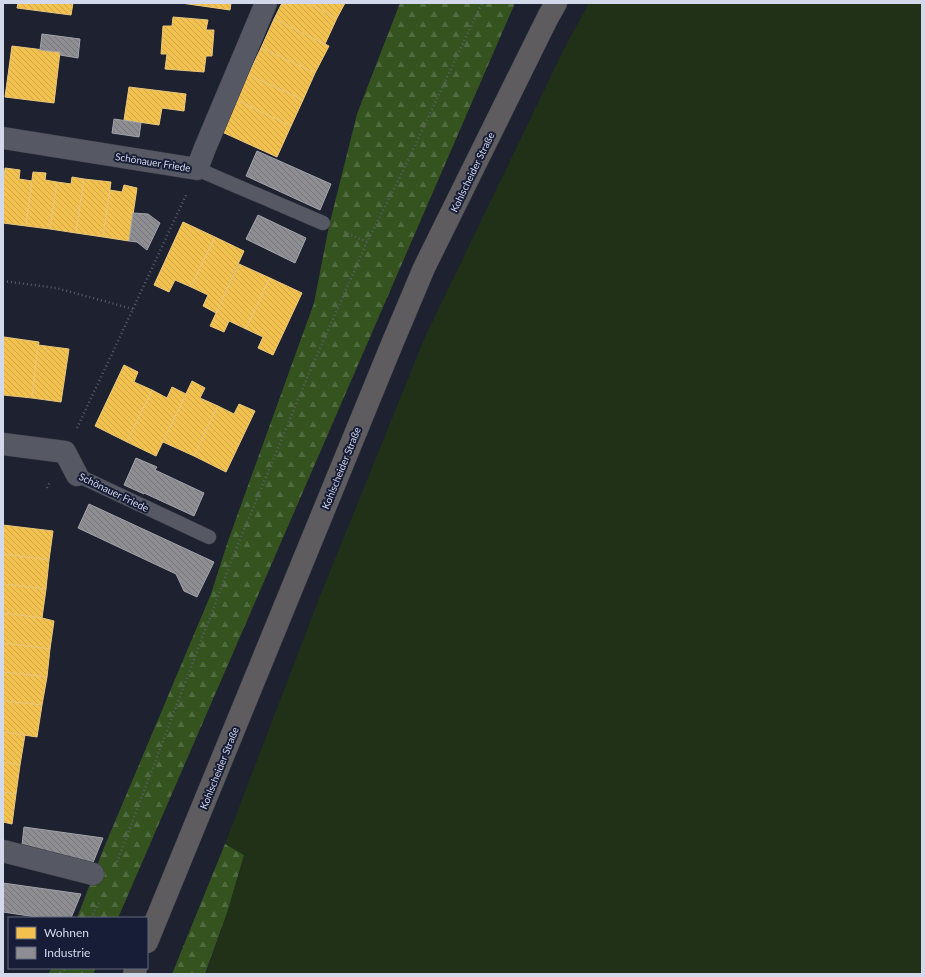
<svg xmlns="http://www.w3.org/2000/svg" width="925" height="977" font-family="Lato,sans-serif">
<defs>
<pattern id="forest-firs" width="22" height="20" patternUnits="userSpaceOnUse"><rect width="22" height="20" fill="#35531f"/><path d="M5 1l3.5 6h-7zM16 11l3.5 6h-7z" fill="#516b40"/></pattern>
<pattern id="homes-back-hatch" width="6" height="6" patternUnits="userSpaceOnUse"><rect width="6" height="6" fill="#f2c14e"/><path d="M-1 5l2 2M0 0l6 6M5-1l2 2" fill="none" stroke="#cea74c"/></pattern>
<pattern id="industry-back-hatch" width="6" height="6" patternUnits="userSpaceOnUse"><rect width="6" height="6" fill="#8d8d92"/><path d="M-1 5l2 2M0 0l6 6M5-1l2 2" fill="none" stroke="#76767b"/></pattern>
</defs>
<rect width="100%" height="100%" fill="#1e212f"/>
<path fill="#213117" d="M589,3h333v971h-716l21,-61 17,-58 -19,-11 95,-248 105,-259 139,-288z"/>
<g fill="url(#forest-firs)">
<path d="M400,3h115l-397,915h-41l26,-68 108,-256 17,-53 86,-238 15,-77 28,-112z"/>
<path d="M225,844l19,11 -17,58 -22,61h-33z"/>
<path d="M52,968h44l-3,6h-45z"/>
</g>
<g fill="url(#homes-back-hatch)" stroke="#e9c87d">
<path d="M18,3h55l-2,12 -54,-7z"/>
<path d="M181,3h50l-1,7z"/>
<path d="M282,3h25l30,15 -12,26 -51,-25z"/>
<path d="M307,3h38l-8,15z"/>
<path d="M173,17l35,3 -2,10h8l-2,26h-6l-2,16 -39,-3 2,-15h-6l2,-28h9z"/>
<path d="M274,19l55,27 -14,27 -54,-25z"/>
<path d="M12,46l48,6 -6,51 -49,-6z"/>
<path d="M261,48l54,25 -12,27 -55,-25z"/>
<path d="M248,75l55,25 -12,26 -55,-26z"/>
<path d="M129,87l57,7 -2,17 -22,-3 -3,17 -35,-5z"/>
<path d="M236,100l55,26 -14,31 -55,-25z"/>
<path d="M5,168l15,2 -1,9 13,2 -6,45 -23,-3v-36z"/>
<path d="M33,172l13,1 -1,7 12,2 -7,47 -24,-3z"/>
<path d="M72,177l12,2 -8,54 -26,-4 7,-47 14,2z"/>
<path d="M84,179l27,3 -8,55 -27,-4z"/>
<path d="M124,185l13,3 -8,53 -26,-4 7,-47 12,2z"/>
<path d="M183,222l32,15 -24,50 -16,-7 -6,12 -15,-7z"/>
<path d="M215,237l29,14 -28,62 -13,-7 5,-11 -17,-8z"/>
<path d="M239,264l31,14 -24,51 -17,-8 -5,11 -14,-6z"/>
<path d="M270,278l32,15 -29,62 -15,-7 5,-11 -17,-8z"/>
<path d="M4,337l35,5 -7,56 -29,-3v-50z"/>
<path d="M38,345l31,4 -8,53 -29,-4z"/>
<path d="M124,365l14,7 -4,10 18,8 -25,52 -32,-16z"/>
<path d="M192,381l13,7 -5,10 18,8 -24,50 -31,-14z"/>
<path d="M172,387l14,7 -30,62 -29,-14 25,-52 15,8z"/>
<path d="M239,404l16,7 -29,61 -32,-16 24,-50 16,8z"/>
<path d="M3,525l50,6 -4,29 -46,-6z"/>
<path d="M3,554l46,6 -3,29 -43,-5z"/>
<path d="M3,584l43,5 -4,29 -39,-5z"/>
<path d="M3,613l39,5 12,3 -4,28 -47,-6z"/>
<path d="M3,643l47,6 -3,28 -44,-5z"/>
<path d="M3,672l44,5 -5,28 -39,-4z"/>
<path d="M3,701l39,4 -5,32 -34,-5z"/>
<path d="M3,732l22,3 -5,30 -17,-3z"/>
<path d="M3,762l17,3 -4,29 -13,-2z"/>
<path d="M3,792l13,2 -4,30 -9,-2z"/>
</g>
<g fill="url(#industry-back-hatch)" stroke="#a2a4ac">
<path d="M42,34l38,5 -2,19 -18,-3v-3l-20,-2z"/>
<path d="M114,119l27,4 -2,14 -27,-4z"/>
<path d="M257,151l74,33 -11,26 -74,-34z"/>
<path d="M133,213l15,1 12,9 -13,27 -10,-8 -8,-1z"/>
<path d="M258,215l48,23 -11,25 -49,-24z"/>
<path d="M136,458l21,9 -2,3 49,23 -10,23 -50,-23v1l-20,-9z"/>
<path d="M89,504l125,58 -17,35 -13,-6 -8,-17 -98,-46z"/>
<path d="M24,827l79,11 -11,27 -71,-11z"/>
<path d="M3,883l78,11 -10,24h-28l-40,-6z"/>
</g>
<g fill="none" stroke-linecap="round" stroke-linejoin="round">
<defs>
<g id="service">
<path d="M197,169l126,54"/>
<path d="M77,475l132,62"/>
</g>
<g id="minor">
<path d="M3,138l194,31 8,-21 61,-145"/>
<path d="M3,444l62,8 12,23"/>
<path d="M3,851l90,23"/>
</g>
<g id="primary">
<path d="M147,942l245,-598 32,-76 124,-251 8,-14"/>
<path d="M134,974l2,-6"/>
</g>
</defs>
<use href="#service" stroke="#3a3d49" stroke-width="15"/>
<use href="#minor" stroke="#3a3d49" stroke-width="23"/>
<use href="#primary" stroke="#3a3d49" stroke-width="23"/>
<g stroke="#5a5d68" stroke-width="2.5" stroke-dasharray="1 3" stroke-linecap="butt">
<path d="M344,232l23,10"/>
<path d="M3,281l53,7 77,21"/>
<path d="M77,428l56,-119 53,-114"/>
<path d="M47,488l3,-6"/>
<path d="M117,862l119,-313 71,-171 60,-136 35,-69 80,-170"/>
<path d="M91,918l9,-17"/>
<path d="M62,974l3,-6"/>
</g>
<use href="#service" stroke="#565964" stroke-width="14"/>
<use href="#minor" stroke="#565964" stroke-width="22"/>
<use href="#primary" stroke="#5e5c5f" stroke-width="22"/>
</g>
<g text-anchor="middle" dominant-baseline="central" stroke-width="4" stroke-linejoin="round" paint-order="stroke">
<g font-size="10" fill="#d3d9ea" stroke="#171d36">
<text transform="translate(153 162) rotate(9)">Schönauer Friede</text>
<text transform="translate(472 172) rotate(-64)">Kohlscheider Straße</text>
<text transform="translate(341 468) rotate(-68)">Kohlscheider Straße</text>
<text transform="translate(114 492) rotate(26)">Schönauer Friede</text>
<text transform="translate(219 768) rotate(-68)">Kohlscheider Straße</text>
</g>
</g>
<rect width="925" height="977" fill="none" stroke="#d3d9ea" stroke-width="8"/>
<rect x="8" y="917" width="140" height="52" fill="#171d36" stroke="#62687e"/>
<rect x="16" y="927" width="20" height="12" fill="#f2c14e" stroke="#62687e"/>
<text x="44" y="937" font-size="12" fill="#d3d9ea">Wohnen</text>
<rect x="16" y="947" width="20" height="12" fill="#8d8d92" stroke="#62687e"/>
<text x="44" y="957" font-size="12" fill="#d3d9ea">Industrie</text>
</svg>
